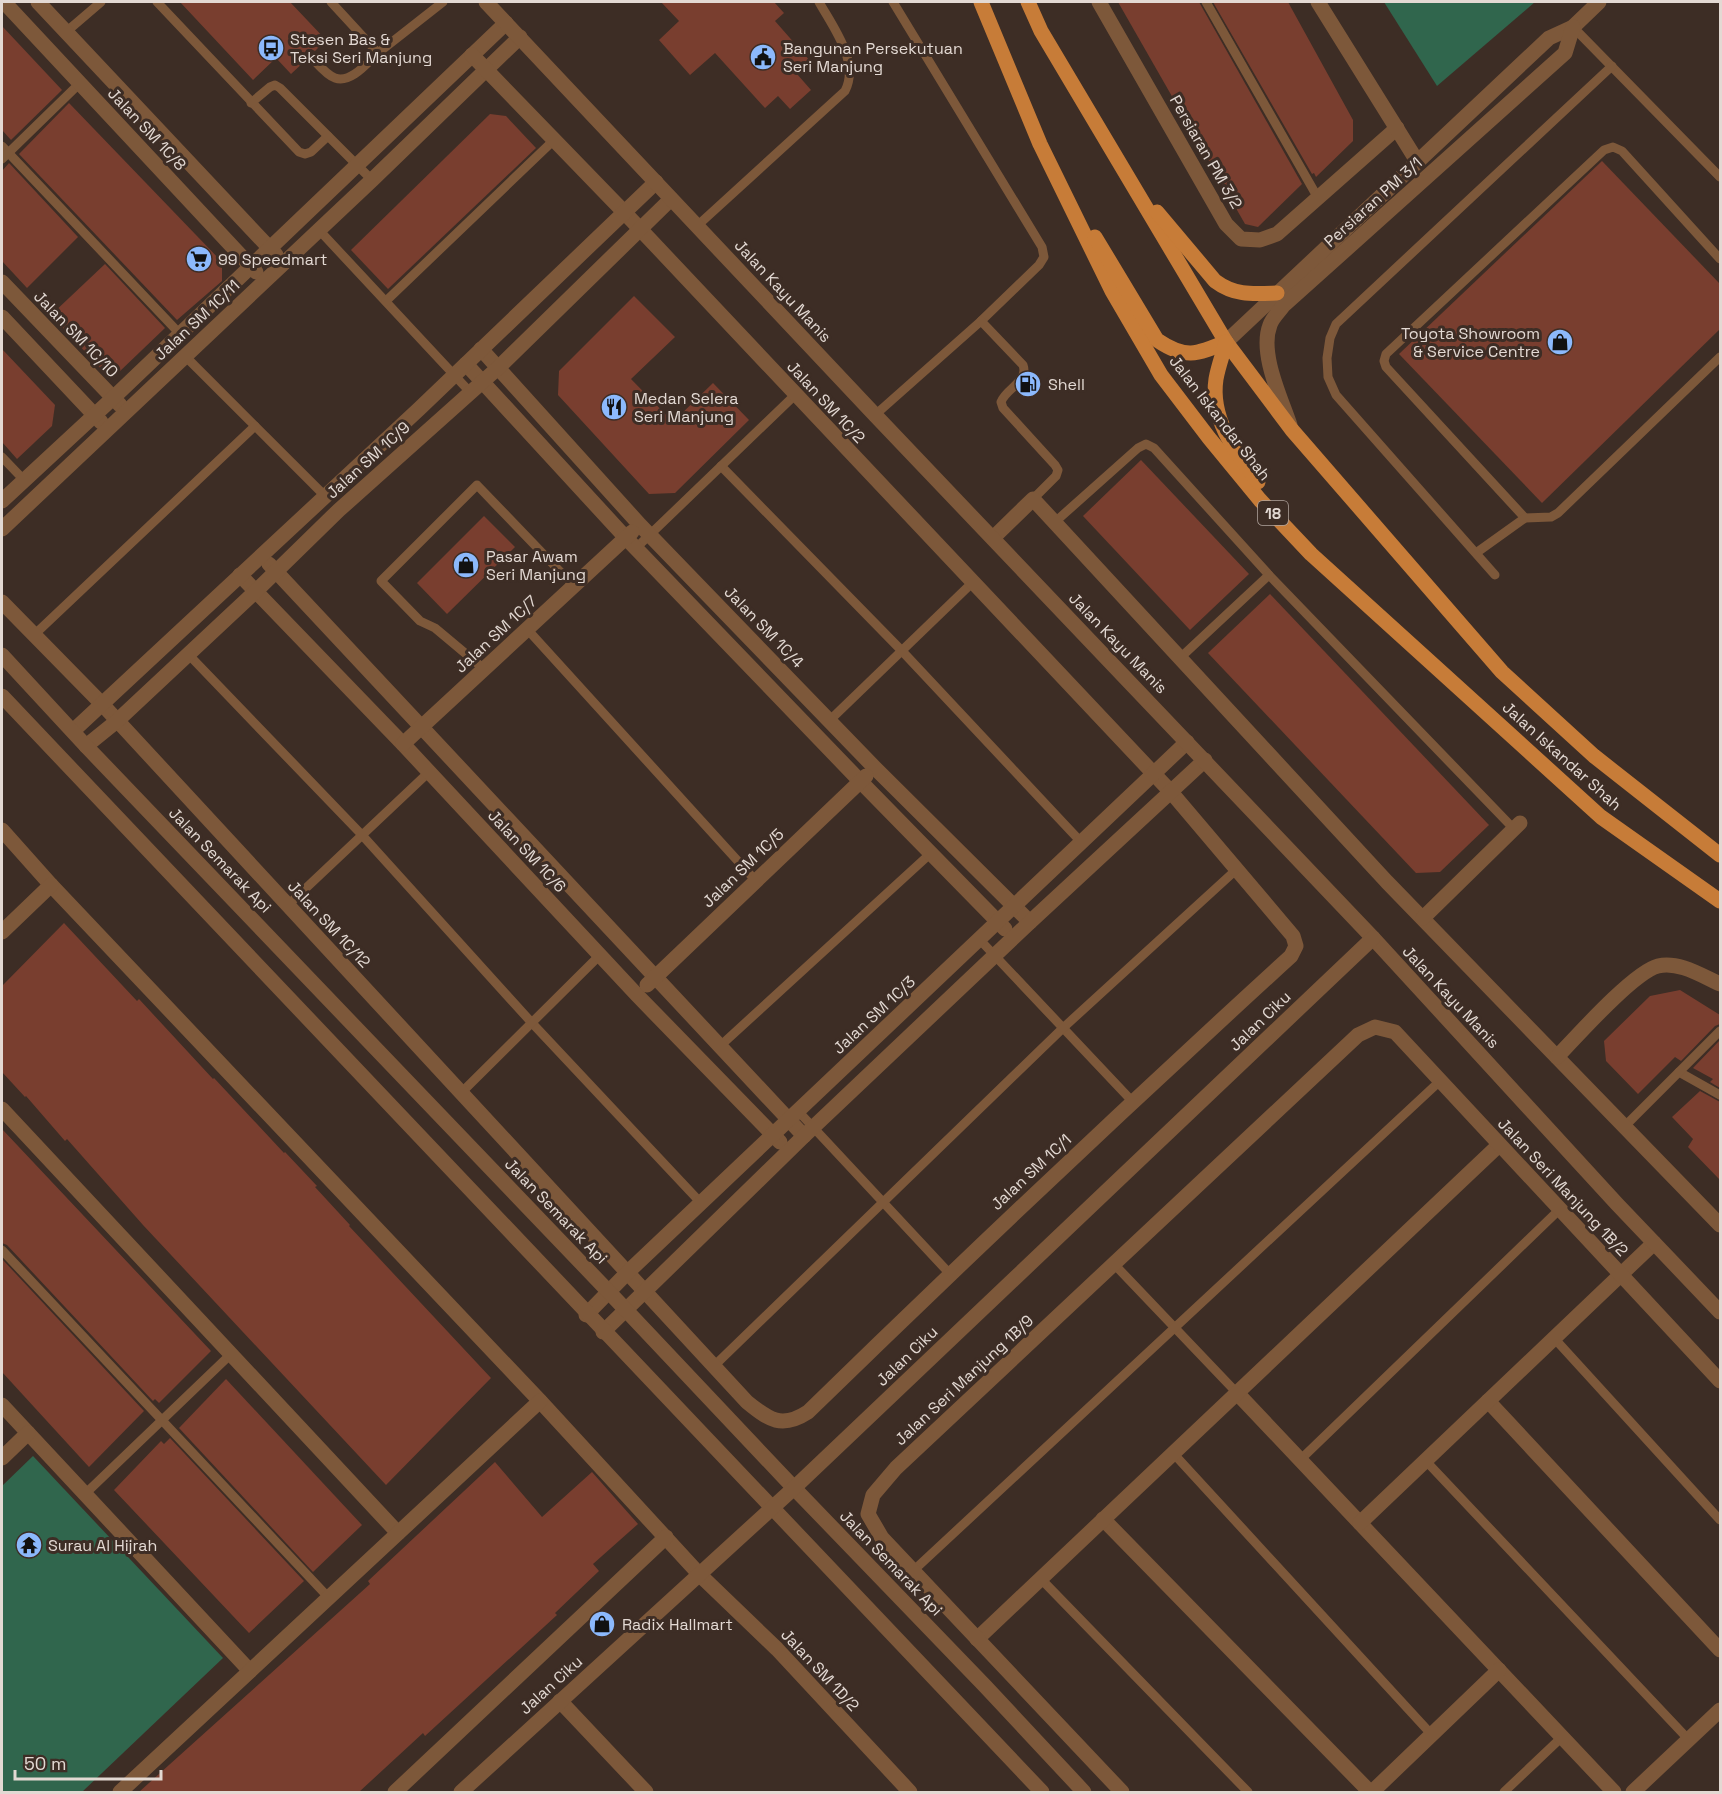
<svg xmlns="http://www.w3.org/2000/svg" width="1722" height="1794" font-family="'Space Grotesk',sans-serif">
<rect width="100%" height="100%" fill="#3d2d25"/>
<g fill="#30664d">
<path d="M1384,2h151l-98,84z"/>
<path d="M33,1456l190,202 -141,134h-80v-306z"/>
</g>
<g fill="#793e2f">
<path d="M180,2h110l36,38 -11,11 -4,-2 -5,2 -3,4 2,6 -14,13 -15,-16 -23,22z"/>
<path d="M661,2h113l10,11 -9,8 36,41 -14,12 14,16 -21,19 -12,-13 -13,12 -50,-55 -25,22 -31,-35 20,-19z"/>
<path d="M1118,2h81l103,182 -44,43 -13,-3z"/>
<path d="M1213,2h75l65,118v21l-37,36 -2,-4 -2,1z"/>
<path d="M2,26l60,64 -51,50 -9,-10z"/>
<path d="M69,103l153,159v19l-45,39 -158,-166z"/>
<path d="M490,114l16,2 30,32 -148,141 -37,-39z"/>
<path d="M1602,161l118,123v45l-178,174 -143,-149z"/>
<path d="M9,163l69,74 -51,51 -25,-27v-90z"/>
<path d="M105,264l60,64 -47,45 -15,-2 -52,-56z"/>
<path d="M634,296l41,41 -44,42 42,43 40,-39 36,37 -74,73 -26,1 -91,-99 1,-24z"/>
<path d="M2,349l53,56 -3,21 -35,33 -15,-17z"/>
<path d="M1141,460l108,114 -59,56 -107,-114z"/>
<path d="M484,516l31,31 -68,67 -30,-31z"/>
<path d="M1270,594l219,231 -49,47 -24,1 -208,-220z"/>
<path d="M64,923l73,78 2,-2 74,80 1,-1 70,75 1,-1 32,34 -2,1 35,38 -1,1 142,152 -105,107 -243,-260 -76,-86 -2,2 -39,-45 -1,1 -23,-25v-86z"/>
<path d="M1680,990l40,25v9l-5,2 -34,35 -6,-4 -37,37 -32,-33 -2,-20 46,-45z"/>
<path d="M1720,1040v48l-10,-6 3,-3 -20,-11z"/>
<path d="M1700,1091l20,11v78l-32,-33 5,-8 -21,-22z"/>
<path d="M2,1129l209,222 -52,52 -4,-4 -2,2 -146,-156 -5,-2z"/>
<path d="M2,1259l142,152 -55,56 -87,-95z"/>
<path d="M226,1379l136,146 -49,47 -134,-144z"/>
<path d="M170,1438l134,143 -55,52 -135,-143 47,-49 3,3z"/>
<path d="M495,1462l47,55 50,-45 46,52 -45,40 6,7 -44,42 2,2 -132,121 -2,-3 -64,59h-220l231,-208 -2,-3z"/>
</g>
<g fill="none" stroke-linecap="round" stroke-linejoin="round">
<g stroke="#7d583a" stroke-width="9">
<path d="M157,2l142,150 6,2 6,-2 17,-16"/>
<path d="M331,2l47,51 65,-51"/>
<path d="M893,2l149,245 2,10 -5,8 -58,56"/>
<path d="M1206,2l112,196"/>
<path d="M1573,27l147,150"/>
<path d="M66,32l35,-30"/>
<path d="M310,56c7,7 16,19 25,22 16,6 33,-16 43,-25"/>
<path d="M251,103l19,-16 5,-2 5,3 92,92"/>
<path d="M2,146l178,188"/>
<path d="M2,159l78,-76"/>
<path d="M697,226l148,-135c15,-29 -12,-64 -26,-89"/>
<path d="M319,230l151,162"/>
<path d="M386,301l168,-161"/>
<path d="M185,356l140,140"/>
<path d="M875,415l106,-94 42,44c6,17 -17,23 -22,37l2,6 52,57 3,5 -2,6 -23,23"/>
<path d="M2,457l22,23"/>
<path d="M721,466l181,185 180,192"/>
<path d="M1525,518l-139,-151 -2,-6 2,-7 218,-204 9,-3 9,4 98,108"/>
<path d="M1055,522l83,-74 8,-4 8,4 115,127 245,254"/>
<path d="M636,548l159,-153"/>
<path d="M1476,553l49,-35 26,-1 7,-4 162,-156"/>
<path d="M1495,575l-159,-180 -8,-18 -1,-19 3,-20 6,-14 276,-258"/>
<path d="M527,629l229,252"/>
<path d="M34,635l221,-209"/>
<path d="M188,654l174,181 170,188 169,180"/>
<path d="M1180,658l89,-83"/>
<path d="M484,669l-49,-41 -15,-7 -39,-40 96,-96 97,101"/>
<path d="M829,721l143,-138"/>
<path d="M288,905l141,-133"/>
<path d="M980,940l152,161"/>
<path d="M719,1047l212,-194"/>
<path d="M1679,1072l41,23"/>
<path d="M461,1093l139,-138"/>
<path d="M798,1111l152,163"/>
<path d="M1625,1126l95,-95"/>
<path d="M2,1250l327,348"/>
<path d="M1114,1264l123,129"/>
<path d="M1554,1338l166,182"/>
<path d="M714,1366l349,-338 174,-159"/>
<path d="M1173,1453l259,282"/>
<path d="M1300,1460l260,-251"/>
<path d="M1425,1460l264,280"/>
<path d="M85,1494l146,-140"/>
<path d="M913,1571l527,-490"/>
<path d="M1041,1579l207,213"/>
<path d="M1504,1792l58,-55"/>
</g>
<g stroke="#7d583a" stroke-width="15">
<path d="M4,2l252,270"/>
<path d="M38,2l238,253"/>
<path d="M1099,2l127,222 15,15 19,1 17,-6 120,-106"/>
<path d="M1318,2l99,159"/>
<path d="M2,282l118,123"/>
<path d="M2,317l99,105"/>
<path d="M481,349l159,176 234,242 156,155"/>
<path d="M466,364l160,174 234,243 145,148"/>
<path d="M2,501l111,-103 393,-375"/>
<path d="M2,529l370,-349 148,-143"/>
<path d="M993,538l40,-39 354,383 333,343"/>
<path d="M269,564l535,572"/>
<path d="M240,575l163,169 234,251 143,147"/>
<path d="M2,602l100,102 645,698c22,18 35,27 61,10 159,-155 320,-307 483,-456l5,-10 -3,-10 -122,-144 -547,-580 -152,-157"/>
<path d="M73,731l346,-322 237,-227"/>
<path d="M403,744l229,-212"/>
<path d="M86,746l31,-25 138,-129 84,-82 160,-143 172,-168"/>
<path d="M2,830l49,55 489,516 160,174 77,74 133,143"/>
<path d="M1423,918l97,-95"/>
<path d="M2,932l49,-47"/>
<path d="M647,985l219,-209"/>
<path d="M1557,1057c20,-21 77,-85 101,-91 21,-5 44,10 62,18"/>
<path d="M2,1109l396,424"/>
<path d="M586,1315l42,-43 559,-530"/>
<path d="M603,1332l201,-196 226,-214 175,-162"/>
<path d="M1237,1393l377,399"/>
<path d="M1488,1401l232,249"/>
<path d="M2,1405l248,266"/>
<path d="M2,1458l26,-25"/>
<path d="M1103,1519l267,273"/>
<path d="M1360,1523l294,-280"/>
<path d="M977,1639l522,-494"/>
<path d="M560,1701l86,91"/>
<path d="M120,1792l420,-391"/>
<path d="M395,1792l271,-255"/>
<path d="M1122,1792l-240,-254 -14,-24 5,-19 23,-27 462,-433 17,-8 20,5 325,349"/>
<path d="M1372,1792l127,-122"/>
<path d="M1633,1792l87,-82"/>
</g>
<g stroke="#7d583a" stroke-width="15">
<path d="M486,2l389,413 498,523 244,266 103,108"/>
<path d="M1226,342l323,-304 24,-11 26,-25"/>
<path d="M1290,425c-9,-27 -31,-72 -20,-100 2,-7 9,-13 13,-19l282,-253 8,-26"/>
<path d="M2,655l84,91 522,545 186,197 191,198 99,106"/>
<path d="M2,696c344,367 693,730 1040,1096"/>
<path d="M461,1792l333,-304 579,-550"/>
</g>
<g stroke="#c77c38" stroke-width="15">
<path d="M981,2l59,142 72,147 49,84 48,63 51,62 51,54 290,263 119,84"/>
<path d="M1028,2l13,29 185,311 66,88 210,242 92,84 126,99"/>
<path d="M1157,212l58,69c20,15 38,13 62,12"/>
<path d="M1095,237l62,103c28,19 39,15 69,2"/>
<path d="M1226,342c-3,12 -8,25 -10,37 -6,40 19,72 42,103"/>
</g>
</g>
<defs>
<symbol id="bus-disc" viewBox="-11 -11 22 22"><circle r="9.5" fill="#8cb9fc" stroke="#3d2d25"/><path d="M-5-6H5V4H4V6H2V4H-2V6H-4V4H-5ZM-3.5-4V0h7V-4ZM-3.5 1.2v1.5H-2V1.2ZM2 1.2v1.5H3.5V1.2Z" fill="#111"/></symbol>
<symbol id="civic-disc" viewBox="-11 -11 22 22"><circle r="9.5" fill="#8cb9fc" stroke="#3d2d25"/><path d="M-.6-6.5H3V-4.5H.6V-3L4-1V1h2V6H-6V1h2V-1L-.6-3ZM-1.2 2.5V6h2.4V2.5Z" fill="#111"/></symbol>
<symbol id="supermarket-disc" viewBox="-11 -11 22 22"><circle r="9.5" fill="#8cb9fc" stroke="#3d2d25"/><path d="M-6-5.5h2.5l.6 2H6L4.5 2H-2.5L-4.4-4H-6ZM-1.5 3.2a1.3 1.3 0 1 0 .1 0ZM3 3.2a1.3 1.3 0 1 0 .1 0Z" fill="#111"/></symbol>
<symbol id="shop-disc" viewBox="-11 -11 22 22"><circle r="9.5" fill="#8cb9fc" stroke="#3d2d25"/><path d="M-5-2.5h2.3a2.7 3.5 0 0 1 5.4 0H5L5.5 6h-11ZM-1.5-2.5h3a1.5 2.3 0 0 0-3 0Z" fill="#111"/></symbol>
<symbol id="fuel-disc" viewBox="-11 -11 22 22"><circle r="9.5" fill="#8cb9fc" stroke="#3d2d25"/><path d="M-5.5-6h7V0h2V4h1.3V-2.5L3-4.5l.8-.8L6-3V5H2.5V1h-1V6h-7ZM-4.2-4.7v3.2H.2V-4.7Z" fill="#111"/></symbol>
<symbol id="restaurant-disc" viewBox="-11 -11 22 22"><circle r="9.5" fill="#8cb9fc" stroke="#3d2d25"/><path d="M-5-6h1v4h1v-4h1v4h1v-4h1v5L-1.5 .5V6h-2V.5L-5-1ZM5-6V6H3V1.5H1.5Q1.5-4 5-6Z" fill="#111"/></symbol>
<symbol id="temple-disc" viewBox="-11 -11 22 22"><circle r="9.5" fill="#8cb9fc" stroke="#3d2d25"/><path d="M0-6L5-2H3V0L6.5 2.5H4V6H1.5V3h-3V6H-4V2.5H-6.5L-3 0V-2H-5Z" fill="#111"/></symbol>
</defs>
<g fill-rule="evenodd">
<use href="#bus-disc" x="256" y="33" width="30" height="30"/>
<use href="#civic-disc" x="748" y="42" width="30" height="30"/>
<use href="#supermarket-disc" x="184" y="244" width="30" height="30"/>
<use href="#shop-disc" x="1545" y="327" width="30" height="30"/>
<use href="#fuel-disc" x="1013" y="369" width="30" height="30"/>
<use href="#restaurant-disc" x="599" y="392" width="30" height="30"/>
<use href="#shop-disc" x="451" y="550" width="30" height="30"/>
<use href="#temple-disc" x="14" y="1530" width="30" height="30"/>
<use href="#shop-disc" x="587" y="1609" width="30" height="30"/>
</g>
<g text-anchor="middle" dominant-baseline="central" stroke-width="6" stroke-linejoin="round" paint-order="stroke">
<rect fill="#3d2d25" stroke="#b1a59f" stroke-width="1.5" x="1258" y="501" width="30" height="24" rx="4.5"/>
<g font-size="15" font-weight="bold" fill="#e3d9d3">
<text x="1273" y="513">18</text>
</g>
<g font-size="16" fill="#e3d9d3" stroke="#3d2d25" text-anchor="start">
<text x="290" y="39">Stesen Bas &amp;<tspan x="290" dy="18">Teksi Seri Manjung</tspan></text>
<text x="783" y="48">Bangunan Persekutuan<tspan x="783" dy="18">Seri Manjung</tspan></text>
<text x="218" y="259">99 Speedmart</text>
<text x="1540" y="333" text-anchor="end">Toyota Showroom<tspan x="1540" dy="18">&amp; Service Centre</tspan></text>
<text x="1048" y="384">Shell</text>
<text x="634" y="398">Medan Selera<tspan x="634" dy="18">Seri Manjung</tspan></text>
<text x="486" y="556">Pasar Awam<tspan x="486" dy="18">Seri Manjung</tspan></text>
<text x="48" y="1545">Surau Al Hijrah</text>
<text x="622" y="1624">Radix Hallmart</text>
</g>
<g font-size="16" fill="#e3d9d3" stroke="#3d2d25">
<text transform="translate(147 129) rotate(47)">Jalan SM 1C/8</text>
<text transform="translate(1206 152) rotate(60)">Persiaran PM 3/2</text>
<text transform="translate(1373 202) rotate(-42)">Persiaran PM 3/1</text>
<text transform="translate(783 291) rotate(47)">Jalan Kayu Manis</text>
<text transform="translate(197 320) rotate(-43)">Jalan SM 1C/11</text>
<text transform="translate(76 334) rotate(46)">Jalan SM 1C/10</text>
<text transform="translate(826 402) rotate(47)">Jalan SM 1C/2</text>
<text transform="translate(1220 418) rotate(52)">Jalan Iskandar Shah</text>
<text transform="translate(368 460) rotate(-42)">Jalan SM 1C/9</text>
<text transform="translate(764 627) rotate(46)">Jalan SM 1C/4</text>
<text transform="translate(496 634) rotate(-43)">Jalan SM 1C/7</text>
<text transform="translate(1118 643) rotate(46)">Jalan Kayu Manis</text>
<text transform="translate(1562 756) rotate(42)">Jalan Iskandar Shah</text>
<text transform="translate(527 851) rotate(47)">Jalan SM 1C/6</text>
<text transform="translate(220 860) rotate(46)">Jalan Semarak Api</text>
<text transform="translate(743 868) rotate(-44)">Jalan SM 1C/5</text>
<text transform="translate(329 924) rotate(47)">Jalan SM 1C/12</text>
<text transform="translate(1451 997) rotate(47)">Jalan Kayu Manis</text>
<text transform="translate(874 1015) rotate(-43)">Jalan SM 1C/3</text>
<text transform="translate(1260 1021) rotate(-44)">Jalan Ciku</text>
<text transform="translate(1031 1172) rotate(-43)">Jalan SM 1C/1</text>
<text transform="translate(1563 1187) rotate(47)">Jalan Seri Manjung 1B/2</text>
<text transform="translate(556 1211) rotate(46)">Jalan Semarak Api</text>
<text transform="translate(907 1356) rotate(-44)">Jalan Ciku</text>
<text transform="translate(964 1380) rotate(-43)">Jalan Seri Manjung 1B/9</text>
<text transform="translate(891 1563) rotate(46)">Jalan Semarak Api</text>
<text transform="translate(820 1670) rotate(47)">Jalan SM 1D/2</text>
<text transform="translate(551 1685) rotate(-42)">Jalan Ciku</text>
</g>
</g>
<rect width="1722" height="1794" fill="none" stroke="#e3d9d3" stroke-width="6"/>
<path d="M15 1770v9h146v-9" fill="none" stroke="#e3d9d3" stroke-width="3"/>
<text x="24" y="1770" font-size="18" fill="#e3d9d3" stroke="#3d2d25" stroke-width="4.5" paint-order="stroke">50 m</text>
</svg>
